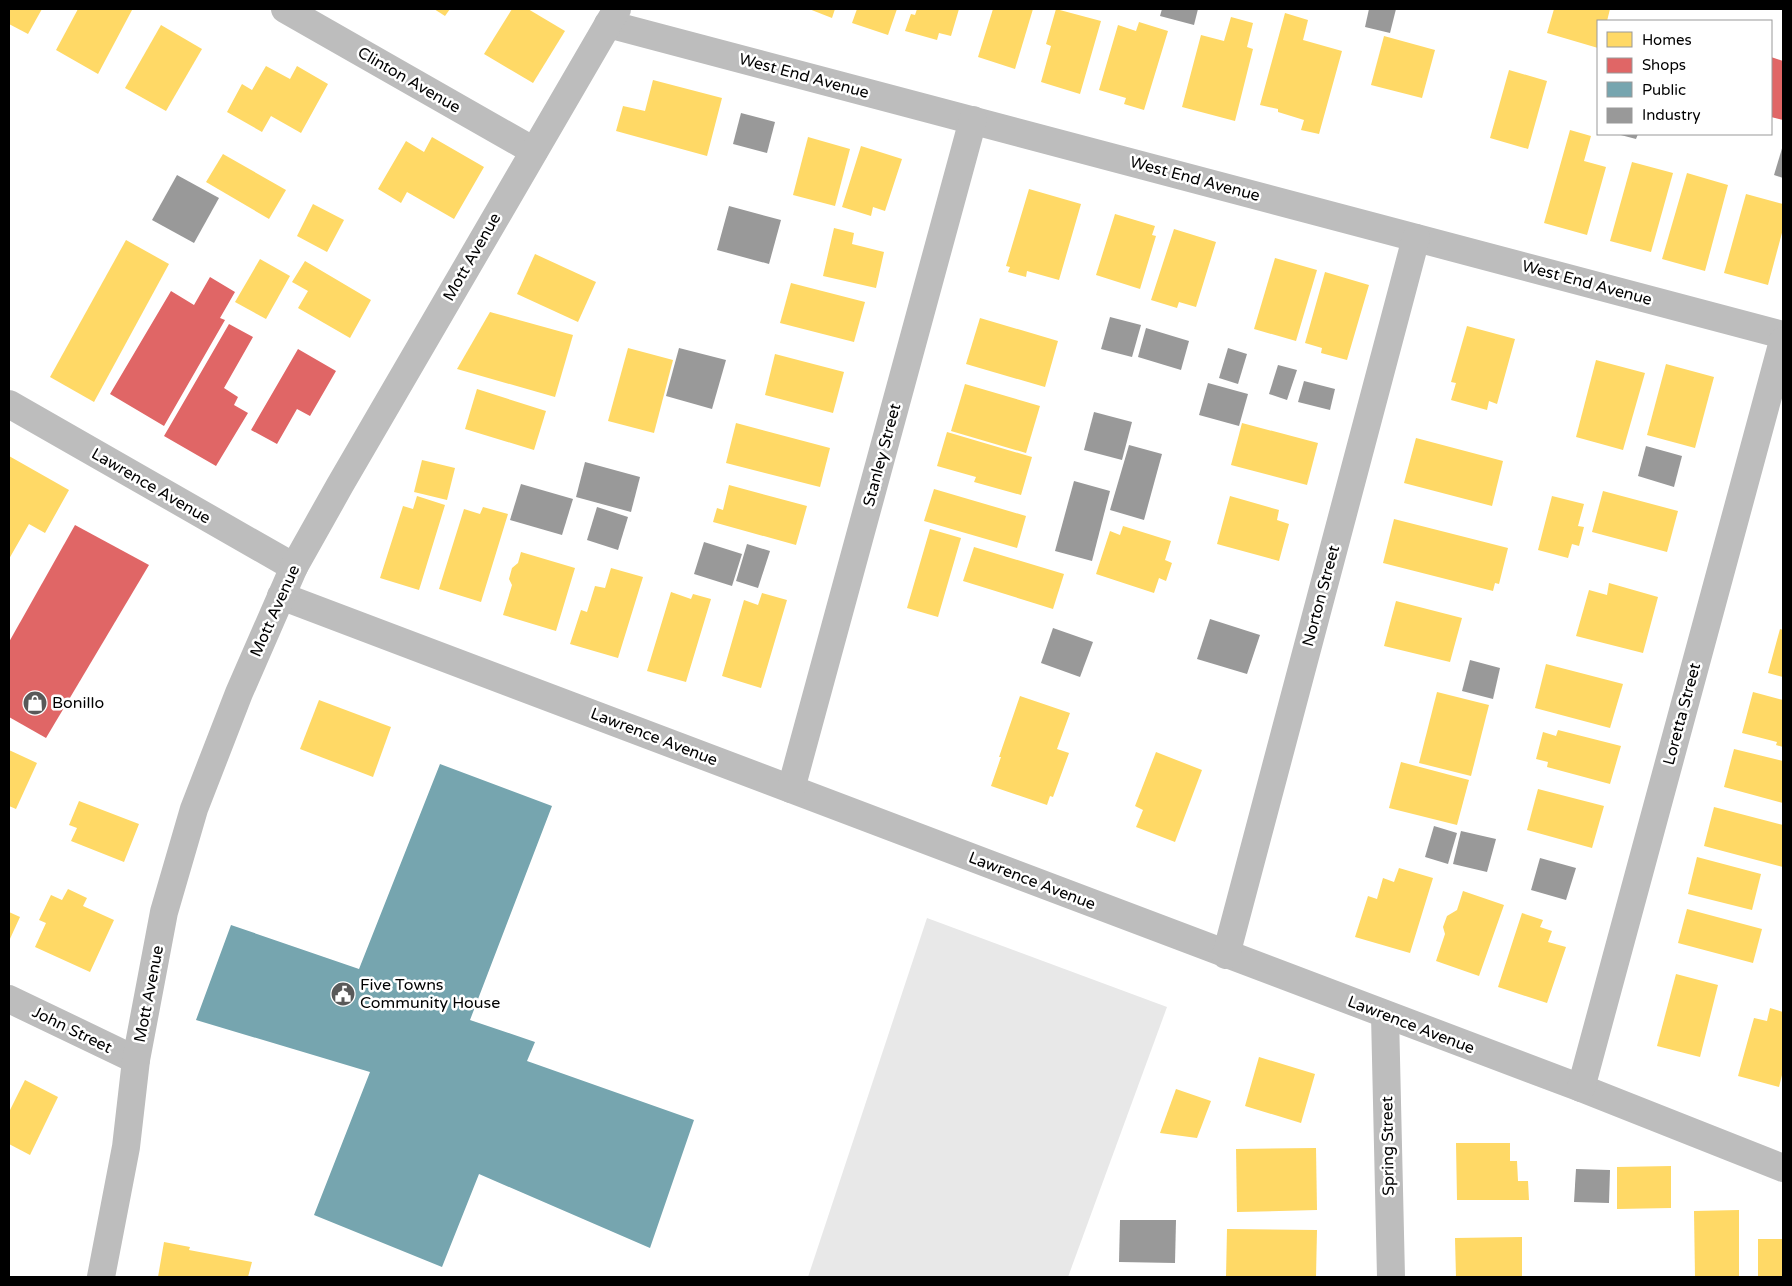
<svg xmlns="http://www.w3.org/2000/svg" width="1792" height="1286" font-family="'Varela Round',sans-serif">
<rect width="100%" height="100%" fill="#fff"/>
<path fill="#e8e8e8" d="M927,918l240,89 -99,270h-260z"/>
<g fill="#ffd966">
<path d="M9,9h33l-14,25 -19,-10z"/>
<path d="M78,9h51l3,1 -34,64 -42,-24z"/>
<path d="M434,9h16l-5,7z"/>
<path d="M512,9h16l37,22 -32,52 -49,-29z"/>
<path d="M809,9h26l-3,9z"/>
<path d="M857,9h40l-9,26 -36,-12z"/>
<path d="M917,9h42l-8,27 -12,-3 -2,7 -32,-9 6,-17 4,1z"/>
<path d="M993,9h40l-18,60 -37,-12z"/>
<path d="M1056,9l45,12 -21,73 -39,-12 10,-36 -5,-2z"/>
<path d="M1554,9h56l-3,12h-9v27l-51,-15z"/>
<path d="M1285,13l23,7 -5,20 39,11 -23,83 -18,-4 3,-10 -26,-8v-3l-18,-4z"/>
<path d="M1231,17l22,6 -6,24 6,2 -18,72 -53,-14 19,-72 23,6z"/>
<path d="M1139,22l29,9 -24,79 -20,-6 2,-6 -27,-8 19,-65 18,6z"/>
<path d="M161,25l41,24 -36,62 -41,-23z"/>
<path d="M1384,36l51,14 -13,48 -51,-13z"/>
<path d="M266,66l24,13 7,-13 31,18 -27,49 -30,-17 -9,16 -35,-20 15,-28 10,6z"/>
<path d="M1509,70l38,11 -19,68 -38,-11z"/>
<path d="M653,80l69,18 -15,58 -91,-25 7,-25 22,5z"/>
<path d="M1570,130l21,6 -7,25 22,6 -19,68 -43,-12z"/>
<path d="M432,137l52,30 -30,52 -47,-27 -6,11 -23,-14 28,-48 18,11z"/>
<path d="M808,137l42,12 -15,57 -42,-11z"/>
<path d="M861,146l41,13 -17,52 -12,-4 -2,9 -29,-9z"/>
<path d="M223,154l63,36 -17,29 -63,-37z"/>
<path d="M1632,162l41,11 -22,79 -41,-11z"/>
<path d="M1687,173l41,12 -23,86 -43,-12z"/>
<path d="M1029,189l52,15 -22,76 -32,-9 -1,6 -18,-5 2,-5 -4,-1z"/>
<path d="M1746,194l37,10v25l-15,56 -44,-12z"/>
<path d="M313,204l31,16 -17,32 -30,-16z"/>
<path d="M1115,214l40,12 -3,9 4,1 -16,53 -44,-14z"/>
<path d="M834,228l20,5 -2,11 32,8 -8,36 -53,-12z"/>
<path d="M1174,229l42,13 -20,65 -17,-5 -2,6 -26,-8z"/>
<path d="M126,240l43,24 -75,138 -44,-25z"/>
<path d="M535,254l61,28 -18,40 -61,-28z"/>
<path d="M1275,258l42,12 -21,71 -42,-12z"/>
<path d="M260,259l30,17 -24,43 -31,-17z"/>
<path d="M305,261l66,39 -21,38 -52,-30 10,-17 -16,-9z"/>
<path d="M1325,272l44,13 -22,75 -26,-7 1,-5 -17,-5z"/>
<path d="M791,283l74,19 -11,40 -74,-19z"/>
<path d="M490,312l83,23 -18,62 -98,-28z"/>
<path d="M980,318l78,23 -13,46 -79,-23z"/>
<path d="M1467,326l48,13 -18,65 -8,-3 -2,9 -36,-10 5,-17 -5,-1z"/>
<path d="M628,348l45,12 -19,73 -46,-12z"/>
<path d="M775,354l69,18 -11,41 -68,-18z"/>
<path d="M1596,360l49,13 -22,77 -47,-13z"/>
<path d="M1666,364l48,13 -19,71 -48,-13z"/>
<path d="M965,384l75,22 -14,47 -75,-22z"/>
<path d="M477,389l69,22 -12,39 -69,-21z"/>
<path d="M736,423l94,25 -10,39 -94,-24z"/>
<path d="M1242,423l76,20 -11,42 -76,-20z"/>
<path d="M947,432l85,25 -11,38 -47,-13 2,-5 -39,-11z"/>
<path d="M1416,438l87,23 -11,45 -88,-23z"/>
<path d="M9,456l60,34 -24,43 -16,-9 -20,35z"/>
<path d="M422,460l33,8 -8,32 -33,-8z"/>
<path d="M729,485l78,21 -11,39 -83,-23 4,-14 6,2z"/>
<path d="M934,489l92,27 -9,32 -93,-27z"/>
<path d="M1603,491l75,20 -11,41 -75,-20z"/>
<path d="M417,496l28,9 -26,85 -39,-12 23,-72 10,3z"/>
<path d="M1230,496l49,14 -2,10 12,4 -10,37 -62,-17z"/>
<path d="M1552,496l32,8 -6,22 6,1 -5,19 -7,-2 -4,14 -30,-8z"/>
<path d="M483,507l25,7 -27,88 -42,-13 25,-80 16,5z"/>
<path d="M1394,519l114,29 -9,36 -4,-1 -2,8 -110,-28z"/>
<path d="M1123,526l48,15 -6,19 7,3 -6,18 -7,-3 -5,15 -58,-19 14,-43 10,4z"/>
<path d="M930,529l31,9 -23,79 -31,-9z"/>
<path d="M974,547l90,27 -11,35 -90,-28z"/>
<path d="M521,552l54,16 -19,63 -53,-16 9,-30 -3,-6 3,-11 6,-5z"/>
<path d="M611,568l32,9 -25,81 -48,-14 11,-34 6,2 8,-26 10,2z"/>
<path d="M1609,583l49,14 -15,56 -67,-17 13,-46 18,5z"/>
<path d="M671,592l20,7 2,-5 18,5 -25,83 -39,-11z"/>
<path d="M762,593l25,7 -26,88 -39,-12 22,-76 14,5z"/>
<path d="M1396,601l66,17 -12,44 -66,-16z"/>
<path d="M1780,629l3,1v47l-15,-4z"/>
<path d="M1546,664l77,20 -13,44 -75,-20z"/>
<path d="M1437,692l52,13 -18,71 -52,-13z"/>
<path d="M1753,692l30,8v47l-7,-2 1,-3 -35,-9z"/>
<path d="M1020,696l50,17 -13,36 12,4 -16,44 -3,-1 -3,9 -56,-19 10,-29h-2z"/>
<path d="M319,700l72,27 -18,50 -73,-28z"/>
<path d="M1558,730l63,16 -11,38 -63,-17 1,-5 -12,-3 7,-27 13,4z"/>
<path d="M1734,749l49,12v42l-59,-16z"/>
<path d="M9,750l28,13 -21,46 -7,-3z"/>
<path d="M1156,752l46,18 -27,72 -39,-15 7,-17 -8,-4z"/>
<path d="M1401,762l68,18 -12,45 -68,-17z"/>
<path d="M1538,789l66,17 -12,42 -65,-18z"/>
<path d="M79,801l60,23 -15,38 -53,-21 6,-13 -8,-3z"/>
<path d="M1714,807l69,18v42l-79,-21z"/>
<path d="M1697,857l64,17 -9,36 -64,-16z"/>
<path d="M1399,868l34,10 -23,75 -55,-16 13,-41 9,3 6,-21 11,4z"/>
<path d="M68,889l19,9 -4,8 31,14 -24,52 -55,-25 11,-24 -7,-3 12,-25 11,5z"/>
<path d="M1463,891l41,14 -25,71 -43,-15 9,-27 -2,-7 4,-11 10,-6z"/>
<path d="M1687,909l75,20 -9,34 -75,-20z"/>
<path d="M9,912l11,5 -11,24z"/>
<path d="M1522,913l21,7 -3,7 12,4 -4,11 18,5 -19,56 -49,-16z"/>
<path d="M1676,974l42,11 -18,72 -43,-11z"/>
<path d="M1770,1008l13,4v59l-4,16 -41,-11 16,-58 13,3z"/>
<path d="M1259,1057l56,17 -14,49 -56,-17z"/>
<path d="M25,1080l33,17 -28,58 -21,-11v-32z"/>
<path d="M1176,1089l35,12 -14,37 -37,-5z"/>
<path d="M1456,1143h54v18h7l1,20h10l1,19h-72z"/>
<path d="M1316,1148l1,62 -80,2 -1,-63z"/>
<path d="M1671,1166v42l-54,1v-42z"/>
<path d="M1739,1210v67h-44l-1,-66z"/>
<path d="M1227,1229l90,1 -1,47h-90z"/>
<path d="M1522,1237v40h-66l-1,-39z"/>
<rect x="1758" y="1239" width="25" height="38"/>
<path d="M164,1242l26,5 -1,3 63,12 -4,15h-90z"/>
</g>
<g fill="#e06666">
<path d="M1771,57l12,4v59l-12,-3z"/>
<path d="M210,277l25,15 -15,26 5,2 -61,106 -54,-32 61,-103 23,14z"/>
<path d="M229,324l24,13 -29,51 14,9 -4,8 14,8 -32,53 -52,-30z"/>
<path d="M298,349l38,22 -26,45 -13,-7 -20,35 -26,-14z"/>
<path d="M75,525l74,40 -103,173 -37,-21v-75z"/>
</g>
<path fill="#76a5af" d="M440,764l112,42 -82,214 65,22 -8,19 167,59 -44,128 -171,-74 -37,93 -128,-52 56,-143 -174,-52 35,-95 128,44z"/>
<g fill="#999">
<path d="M1162,9h36l-4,16 -34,-9z"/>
<path d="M1369,9h27l-6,24 -25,-6z"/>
<path d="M741,113l34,9 -8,31 -34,-9z"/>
<path d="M1617,134h21l-2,5z"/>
<path d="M1783,145v33l-9,-3z"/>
<path d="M177,175l42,23 -25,45 -42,-23z"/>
<path d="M729,206l52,14 -12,44 -52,-14z"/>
<path d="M1110,317l31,8 -9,32 -31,-8z"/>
<path d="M1146,328l43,13 -8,29 -43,-13z"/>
<path d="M679,348l47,12 -14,49 -46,-13z"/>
<path d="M1228,348l19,6 -9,30 -19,-6z"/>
<path d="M1278,365l19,5 -10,30 -18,-6z"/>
<path d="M1304,381l31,8 -5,21 -32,-8z"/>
<path d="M1208,383l40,11 -9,32 -40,-11z"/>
<path d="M1094,412l38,10 -10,38 -38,-10z"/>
<path d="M1129,445l33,9 -18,66 -34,-10z"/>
<path d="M1646,446l36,10 -8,31 -36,-11z"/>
<path d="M585,462l55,15 -9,35 -55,-15z"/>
<path d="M1074,481l36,10 -18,70 -37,-10z"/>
<path d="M521,484l52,15 -11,36 -52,-15z"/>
<path d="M597,507l31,10 -10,33 -31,-10z"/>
<path d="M704,542l38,12 -10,32 -38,-12z"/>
<path d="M747,544l23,7 -12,37 -22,-7z"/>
<path d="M1210,619l50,16 -13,39 -50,-15z"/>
<path d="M1053,628l40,14 -13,35 -39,-14z"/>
<path d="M1470,660l30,8 -7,31 -31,-8z"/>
<path d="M1434,826l23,7 -9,31 -23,-7z"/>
<path d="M1461,831l35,8 -9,33 -34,-8z"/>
<path d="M1540,858l36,10 -10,32 -35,-10z"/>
<path d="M1576,1169l34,1 -1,33 -35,-1z"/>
<path d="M1120,1220h56l-1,43 -56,-1z"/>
</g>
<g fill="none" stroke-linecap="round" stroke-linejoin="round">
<g stroke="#bdbdbd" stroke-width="28">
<path d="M285,9l249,142"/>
<path d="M608,24l1175,311"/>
<path d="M9,404l285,163"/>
<path d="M281,596l1300,492 202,80"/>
<path d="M791,789l182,-669"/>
<path d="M1226,955l190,-717"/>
<path d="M9,999l127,61"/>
<path d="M1385,1015l6,262"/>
<path d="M1581,1088l202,-747"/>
<path d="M101,1277l25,-130 10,-87 28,-148 30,-103 45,-116 55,-126 46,-82 277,-476"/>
</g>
</g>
<defs>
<symbol id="shop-disc" viewBox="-11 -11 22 22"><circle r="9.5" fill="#595959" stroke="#fff"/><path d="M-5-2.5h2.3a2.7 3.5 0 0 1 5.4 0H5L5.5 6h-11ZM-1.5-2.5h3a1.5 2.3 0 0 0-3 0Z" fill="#fff"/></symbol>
<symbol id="civic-disc" viewBox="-11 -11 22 22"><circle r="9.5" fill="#595959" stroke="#fff"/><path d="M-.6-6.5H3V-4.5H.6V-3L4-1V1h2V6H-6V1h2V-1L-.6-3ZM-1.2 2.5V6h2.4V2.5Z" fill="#fff"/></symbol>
</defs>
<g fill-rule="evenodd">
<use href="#shop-disc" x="21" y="689" width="28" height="28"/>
<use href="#civic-disc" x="329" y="980" width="28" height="28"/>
</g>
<g text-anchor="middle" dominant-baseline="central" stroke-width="5" stroke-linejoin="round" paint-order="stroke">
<g font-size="16" fill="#000" stroke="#fff">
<text transform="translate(804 76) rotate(15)">West End Avenue</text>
<text transform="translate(409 80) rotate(30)">Clinton Avenue</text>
<text transform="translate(1195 179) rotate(15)">West End Avenue</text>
<text transform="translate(472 257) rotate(-60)">Mott Avenue</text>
<text transform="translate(1587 283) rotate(15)">West End Avenue</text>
<text transform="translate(882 455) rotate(-75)">Stanley Street</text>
<text transform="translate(151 486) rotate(30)">Lawrence Avenue</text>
<text transform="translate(1321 596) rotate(-75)">Norton Street</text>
<text transform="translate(275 611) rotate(-66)">Mott Avenue</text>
<text transform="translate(1682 714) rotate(-75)">Loretta Street</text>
<text transform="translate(654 737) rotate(21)">Lawrence Avenue</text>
<text transform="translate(1032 881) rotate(21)">Lawrence Avenue</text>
<text transform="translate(149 994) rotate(-79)">Mott Avenue</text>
<text transform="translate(1411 1025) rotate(21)">Lawrence Avenue</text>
<text transform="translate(72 1030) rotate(26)">John Street</text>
<text transform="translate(1388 1146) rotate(-91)">Spring Street</text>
</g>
<g font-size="16" fill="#000" stroke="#fff" text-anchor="start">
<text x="52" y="703">Bonillo</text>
<text x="360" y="985">Five Towns<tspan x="360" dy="18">Community House</tspan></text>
</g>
</g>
<rect width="1792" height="1286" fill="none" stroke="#000000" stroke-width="20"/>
<rect x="1597" y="20" width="175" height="115" fill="#ffffff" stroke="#999999"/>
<rect x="1607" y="32" width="25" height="15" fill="#ffd966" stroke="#999999"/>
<text x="1642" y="45" font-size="15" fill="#000000">Homes</text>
<rect x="1607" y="58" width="25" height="15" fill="#e06666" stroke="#999999"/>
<text x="1642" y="70" font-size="15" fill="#000000">Shops</text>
<rect x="1607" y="82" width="25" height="15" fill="#76a5af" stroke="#999999"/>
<text x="1642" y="95" font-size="15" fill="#000000">Public</text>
<rect x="1607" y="108" width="25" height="15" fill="#999999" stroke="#999999"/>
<text x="1642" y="120" font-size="15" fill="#000000">Industry</text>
</svg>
